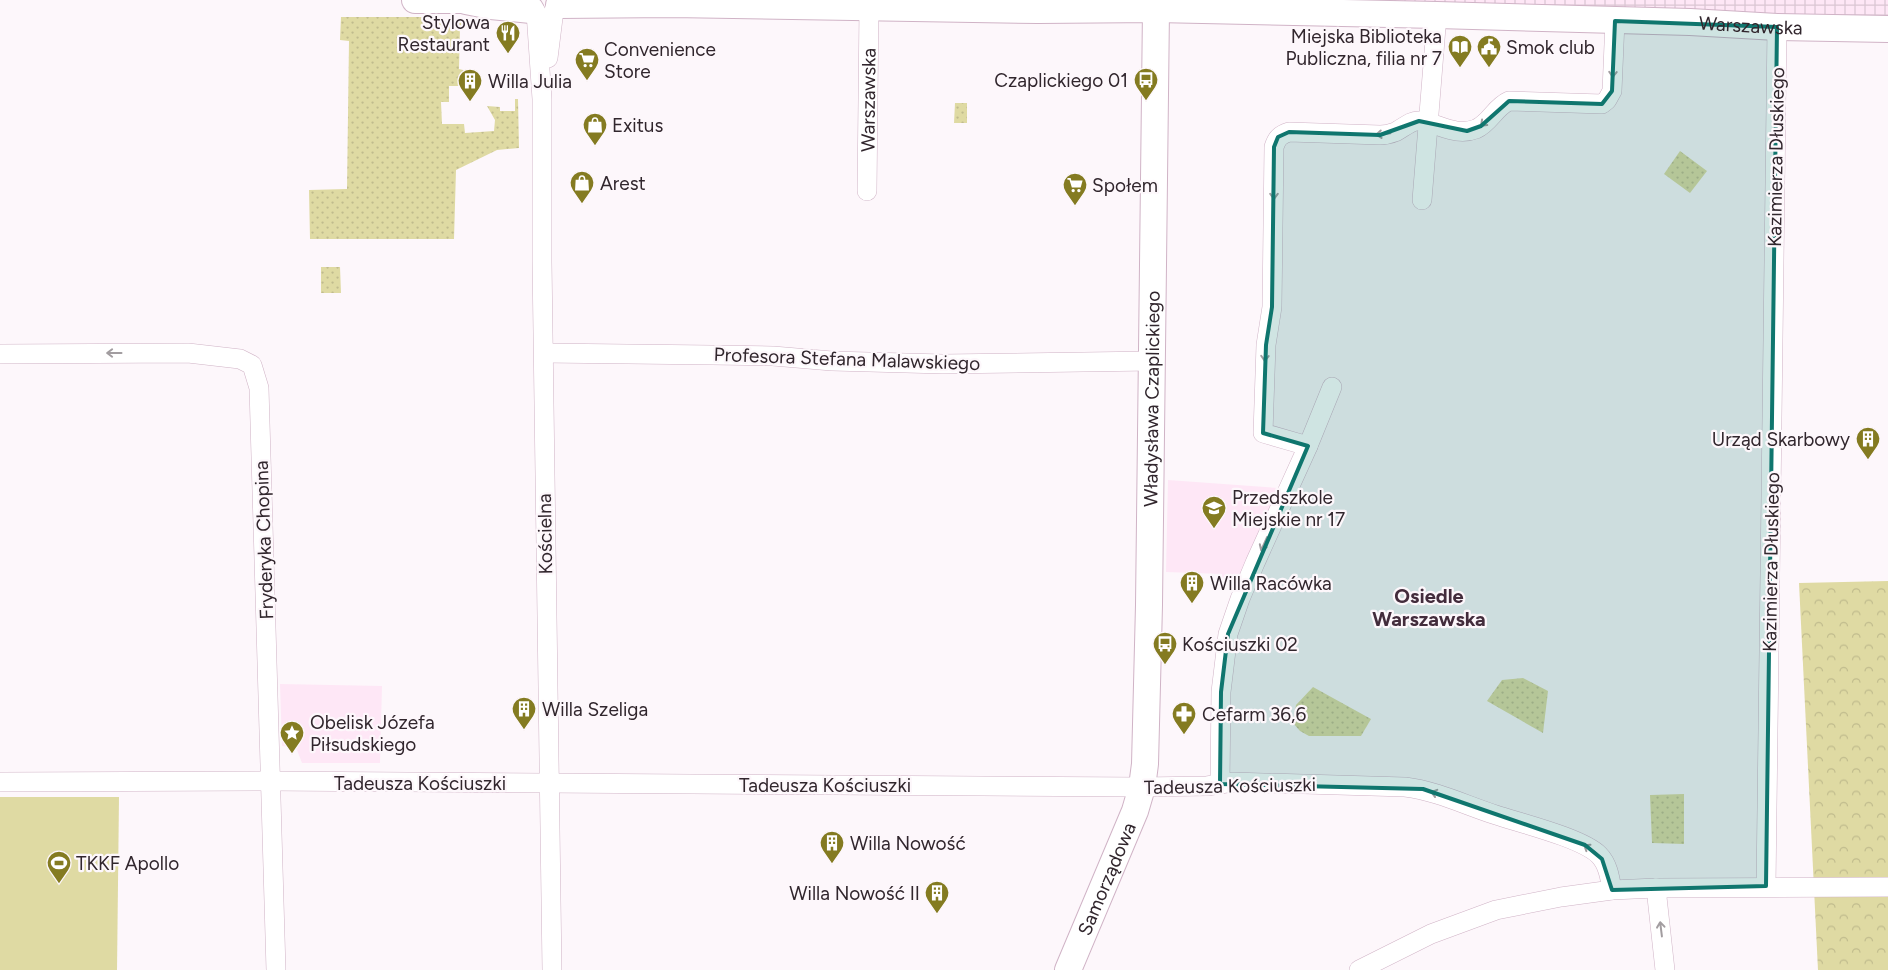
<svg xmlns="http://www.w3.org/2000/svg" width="1888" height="970" font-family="Figtree,sans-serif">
<defs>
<pattern id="industrial-grid" width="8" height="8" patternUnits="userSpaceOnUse" patternTransform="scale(1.25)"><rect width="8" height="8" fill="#fee7f6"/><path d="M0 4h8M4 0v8" fill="none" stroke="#dac6d3"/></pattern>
<pattern id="grass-dots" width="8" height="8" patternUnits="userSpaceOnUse" patternTransform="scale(1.25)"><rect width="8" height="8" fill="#dfdaa3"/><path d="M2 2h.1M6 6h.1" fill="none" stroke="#c0bb8d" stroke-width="1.8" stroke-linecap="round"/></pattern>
<pattern id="forest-crowns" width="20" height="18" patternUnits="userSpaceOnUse" patternTransform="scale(1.25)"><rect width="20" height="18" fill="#dfdaa3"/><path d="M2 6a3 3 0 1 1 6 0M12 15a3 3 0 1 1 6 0" fill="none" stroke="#c0bb8d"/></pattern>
</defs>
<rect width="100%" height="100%" fill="#fdf7fb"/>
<g fill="#fee7f6">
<path d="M1168,480l110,8 -38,87 -4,4 -14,-1v-4l-56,-2z"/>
<path d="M280,684l102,2 -2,77h-78l-5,-13 -7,-3 -8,-1z"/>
</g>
<path fill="url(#industrial-grid)" d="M1275,0h613v18z"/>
<g fill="url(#grass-dots)">
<path d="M341,17h102l1,4h29v6h-13l-1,42 4,1v16h-14v16h-8l1,22h22l1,9 29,-2 1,-11 -8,-14 13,1v4h15v-12h3l1,49 -22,2 -41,20 -2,69h-144l-1,-49 38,-1 2,-148 -9,-1z"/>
<path d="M955,103h12v20h-13z"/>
<path d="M1680,151l27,20 -17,22 -26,-19z"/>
<path d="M321,267h19l1,26h-20z"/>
<path d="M1523,678l25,13 -5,42 -56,-32 15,-21z"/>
<path d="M1313,687l58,32 -10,17h-52l-9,-5 -7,-8 3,-18z"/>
<path d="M1684,794v50l-32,-1 -2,-48z"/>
</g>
<path fill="url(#forest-crowns)" d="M1888,581v389h-70l-19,-387z"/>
<path fill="#dfdaa3" d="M0,797h119l-2,173h-117z"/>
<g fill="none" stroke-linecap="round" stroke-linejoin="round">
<defs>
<g id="street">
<path d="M536,12l6,87v163l10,708"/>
<path d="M548,58l6,-48"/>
<path id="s1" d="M867,191l2,-184"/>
<path d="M1422,200l15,-185"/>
<path d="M544,353l168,2 61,1 59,5 111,3 208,-3"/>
<path d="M0,354l188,-1 52,6 12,6 7,23 17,582"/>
<path d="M1308,446l24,-59"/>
<path d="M0,782l270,-1 872,6 65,-1 26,-4 172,5c32,4 60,18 91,28 24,8 86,23 103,40 9,9 11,23 13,35"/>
<path d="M1220,784l1,-92 7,-58 12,-35 15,-36 53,-117 -45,-13 3,-88 6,-38 2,-160c3,-9 6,-12 15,-15l91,3c5,0 10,-1 15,-3 7,-3 16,-12 24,-11 20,2 36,16 57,8 14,-6 19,-22 33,-28l93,3 5,-4 5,-9 3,-70"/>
<path d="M1766,886l11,-859"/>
<path d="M1656,888l9,82"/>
<path d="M1359,970l72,-36 65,-24 65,-13 51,-7 44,-2 232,-1"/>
</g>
<g id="secondary">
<path d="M415,0h53"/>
<path d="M466,1l25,5 40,4"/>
<path id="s2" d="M559,5l113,-1 366,6 118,-1 281,6 253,7 87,5 111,2"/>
<path id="s3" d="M1068,970l67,-159 7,-24 3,-23 4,-159 7,-596"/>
</g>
</defs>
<use href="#street" stroke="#d0b3c6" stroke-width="20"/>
<use href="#secondary" stroke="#d0b3c6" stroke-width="28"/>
<use href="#street" stroke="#fff" stroke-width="19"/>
<use href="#secondary" stroke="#fff" stroke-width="26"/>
</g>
<defs><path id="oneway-shaft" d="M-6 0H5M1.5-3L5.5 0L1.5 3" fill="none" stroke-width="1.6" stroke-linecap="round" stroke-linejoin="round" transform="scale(1.25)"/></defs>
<g stroke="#a29da0">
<use href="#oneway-shaft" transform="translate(1613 70) rotate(92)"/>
<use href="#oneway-shaft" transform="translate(1486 121) rotate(136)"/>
<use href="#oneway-shaft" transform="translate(1383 134) rotate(174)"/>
<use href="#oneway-shaft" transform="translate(1274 192) rotate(90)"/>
<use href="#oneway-shaft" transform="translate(114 353) rotate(-180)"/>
<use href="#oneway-shaft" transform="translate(1265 354) rotate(92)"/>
<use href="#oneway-shaft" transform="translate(1264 544) rotate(114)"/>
<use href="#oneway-shaft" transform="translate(1438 794) rotate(-163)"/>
<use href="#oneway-shaft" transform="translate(1590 849) rotate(-147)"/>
<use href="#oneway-shaft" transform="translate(1661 929) rotate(-97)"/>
</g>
<path fill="#0f766e" fill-opacity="0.2" stroke="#0f766e" stroke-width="4" stroke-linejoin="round" d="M1615,21l162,6 -11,859 -154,4 -10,-31 -17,-14 -162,-56 -203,-5 1,-92 7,-58 80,-188 -45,-13 3,-88 6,-38 2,-160 4,-10 11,-5 91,3 39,-14 48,10 14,-5 28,-25 93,3 10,-13z"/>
<defs>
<symbol id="restaurant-pin" viewBox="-11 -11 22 30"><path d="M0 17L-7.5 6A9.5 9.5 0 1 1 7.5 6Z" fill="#847b21" stroke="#fdf7fb"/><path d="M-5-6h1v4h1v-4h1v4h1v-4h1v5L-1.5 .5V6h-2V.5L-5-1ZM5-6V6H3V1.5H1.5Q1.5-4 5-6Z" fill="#fff"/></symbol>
<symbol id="library-pin" viewBox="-11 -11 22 30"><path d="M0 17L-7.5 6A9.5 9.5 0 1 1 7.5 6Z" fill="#847b21" stroke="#fdf7fb"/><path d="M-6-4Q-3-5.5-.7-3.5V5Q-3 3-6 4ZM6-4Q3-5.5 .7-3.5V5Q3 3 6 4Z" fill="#fff"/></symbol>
<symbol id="civic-pin" viewBox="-11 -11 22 30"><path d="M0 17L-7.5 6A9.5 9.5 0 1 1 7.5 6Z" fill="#847b21" stroke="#fdf7fb"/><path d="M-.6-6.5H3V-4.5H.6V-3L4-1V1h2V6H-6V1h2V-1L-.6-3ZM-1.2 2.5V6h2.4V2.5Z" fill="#fff"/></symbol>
<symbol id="supermarket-pin" viewBox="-11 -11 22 30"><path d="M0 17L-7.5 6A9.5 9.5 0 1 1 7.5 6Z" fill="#847b21" stroke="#fdf7fb"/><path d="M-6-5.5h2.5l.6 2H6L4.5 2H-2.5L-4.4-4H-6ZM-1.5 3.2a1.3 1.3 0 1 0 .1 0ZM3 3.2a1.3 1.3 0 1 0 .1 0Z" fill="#fff"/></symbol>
<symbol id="bus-pin" viewBox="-11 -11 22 30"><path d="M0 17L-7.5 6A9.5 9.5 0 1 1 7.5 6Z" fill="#847b21" stroke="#fdf7fb"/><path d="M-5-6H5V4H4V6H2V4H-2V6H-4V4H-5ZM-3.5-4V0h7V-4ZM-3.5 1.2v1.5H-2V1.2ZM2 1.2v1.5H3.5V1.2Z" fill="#fff"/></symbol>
<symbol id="building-pin" viewBox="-11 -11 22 30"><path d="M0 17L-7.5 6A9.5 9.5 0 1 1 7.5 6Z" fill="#847b21" stroke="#fdf7fb"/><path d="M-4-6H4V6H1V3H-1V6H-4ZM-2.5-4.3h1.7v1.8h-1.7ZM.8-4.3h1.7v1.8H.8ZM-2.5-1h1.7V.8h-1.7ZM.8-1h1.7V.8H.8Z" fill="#fff"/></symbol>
<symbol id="shop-pin" viewBox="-11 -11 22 30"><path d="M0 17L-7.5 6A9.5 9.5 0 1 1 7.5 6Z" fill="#847b21" stroke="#fdf7fb"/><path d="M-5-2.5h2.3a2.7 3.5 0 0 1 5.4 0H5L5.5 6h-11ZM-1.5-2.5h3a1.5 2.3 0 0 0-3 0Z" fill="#fff"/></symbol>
<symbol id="school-pin" viewBox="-11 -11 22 30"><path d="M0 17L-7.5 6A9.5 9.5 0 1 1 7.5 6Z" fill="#847b21" stroke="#fdf7fb"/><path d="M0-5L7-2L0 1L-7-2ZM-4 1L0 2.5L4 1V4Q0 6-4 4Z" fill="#fff"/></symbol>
<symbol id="pharmacy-pin" viewBox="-11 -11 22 30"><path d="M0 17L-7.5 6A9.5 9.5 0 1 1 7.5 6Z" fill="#847b21" stroke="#fdf7fb"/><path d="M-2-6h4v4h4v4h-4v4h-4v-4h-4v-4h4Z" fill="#fff"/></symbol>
<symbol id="sight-pin" viewBox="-11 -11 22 30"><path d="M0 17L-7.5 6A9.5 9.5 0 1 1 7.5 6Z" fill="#847b21" stroke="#fdf7fb"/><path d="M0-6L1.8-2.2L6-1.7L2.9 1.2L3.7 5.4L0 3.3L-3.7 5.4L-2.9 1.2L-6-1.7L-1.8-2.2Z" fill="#fff"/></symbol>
<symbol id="stadium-pin" viewBox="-11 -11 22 30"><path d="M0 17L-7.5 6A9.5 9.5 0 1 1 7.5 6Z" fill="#847b21" stroke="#fdf7fb"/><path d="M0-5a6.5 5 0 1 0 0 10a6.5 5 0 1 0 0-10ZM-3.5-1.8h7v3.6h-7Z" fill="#fff"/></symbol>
</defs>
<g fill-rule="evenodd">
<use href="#restaurant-pin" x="494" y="19" width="28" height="38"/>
<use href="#library-pin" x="1446" y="33" width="28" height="38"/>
<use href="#civic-pin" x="1475" y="33" width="28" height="38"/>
<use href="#supermarket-pin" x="573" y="46" width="28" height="38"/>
<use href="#bus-pin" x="1132" y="66" width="28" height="38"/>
<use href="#building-pin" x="456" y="67" width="28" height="38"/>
<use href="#shop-pin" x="581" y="111" width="28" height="38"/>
<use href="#shop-pin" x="568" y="169" width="28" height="38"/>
<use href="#supermarket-pin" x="1061" y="171" width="28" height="38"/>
<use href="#building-pin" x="1854" y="425" width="28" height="38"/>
<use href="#school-pin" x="1200" y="494" width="28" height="38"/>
<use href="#building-pin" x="1178" y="569" width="28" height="38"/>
<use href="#bus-pin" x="1151" y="630" width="28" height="38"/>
<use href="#building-pin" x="510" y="695" width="28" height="38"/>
<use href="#pharmacy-pin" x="1170" y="700" width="28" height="38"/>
<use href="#sight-pin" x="278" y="719" width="28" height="38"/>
<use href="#building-pin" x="818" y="829" width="28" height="38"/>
<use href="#stadium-pin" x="45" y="849" width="28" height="38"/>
<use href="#building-pin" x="923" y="879" width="28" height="38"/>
</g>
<g text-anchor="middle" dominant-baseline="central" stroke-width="4.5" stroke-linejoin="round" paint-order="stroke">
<g font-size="19" fill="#31262d" stroke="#fdf7fb" text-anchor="start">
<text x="490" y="22" text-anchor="end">Stylowa<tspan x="490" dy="22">Restaurant</tspan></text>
<text x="1442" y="36" text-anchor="end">Miejska Biblioteka<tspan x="1442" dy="22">Publiczna, filia nr 7</tspan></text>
<text x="1506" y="47">Smok club</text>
<text x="604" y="49">Convenience<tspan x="604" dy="22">Store</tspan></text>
<text x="1128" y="80" text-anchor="end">Czaplickiego 01</text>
<text x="488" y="81">Willa Julia</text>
<text x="612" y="125">Exitus</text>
<text x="600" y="183">Arest</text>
<text x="1092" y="185">Społem</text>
<text x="1850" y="439" text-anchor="end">Urząd Skarbowy</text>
<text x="1232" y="497">Przedszkole<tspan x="1232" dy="22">Miejskie nr 17</tspan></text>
<text x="1210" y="583">Willa Racówka</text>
<text x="1182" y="644">Kościuszki 02</text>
<text x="542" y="709">Willa Szeliga</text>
<text x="1202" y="714">Cefarm 36,6</text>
<text x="310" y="722">Obelisk Józefa<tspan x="310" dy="22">Piłsudskiego</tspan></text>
<text x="850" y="843">Willa Nowość</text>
<text x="76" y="863">TKKF Apollo</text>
<text x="920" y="893" text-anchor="end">Willa Nowość II</text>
</g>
<g font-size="19" fill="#31262d" stroke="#fdf7fb">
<text stroke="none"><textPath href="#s2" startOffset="1192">Warszawska</textPath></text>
<text stroke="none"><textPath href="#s1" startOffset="91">Warszawska</textPath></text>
<text transform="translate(1776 157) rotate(-89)">Kazimierza Dłuskiego</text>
<text transform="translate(847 359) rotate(2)">Profesora Stefana Malawskiego</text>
<text stroke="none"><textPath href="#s3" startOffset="586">Władysława Czaplickiego</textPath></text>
<text transform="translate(545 534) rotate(-91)">Kościelna</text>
<text transform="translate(264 540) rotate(-92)">Fryderyka Chopina</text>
<text transform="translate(1771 562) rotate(-89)">Kazimierza Dłuskiego</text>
<text x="420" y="783">Tadeusza Kościuszki</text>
<text x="825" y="785">Tadeusza Kościuszki</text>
<text transform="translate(1230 786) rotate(-1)">Tadeusza Kościuszki</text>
<text stroke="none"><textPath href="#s3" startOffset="99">Samorządowa</textPath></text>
</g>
<g font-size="20" font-weight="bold" fill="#432c3c" stroke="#fdf7fb">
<text x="1429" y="596">Osiedle<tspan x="1429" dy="23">Warszawska</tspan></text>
</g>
</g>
</svg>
